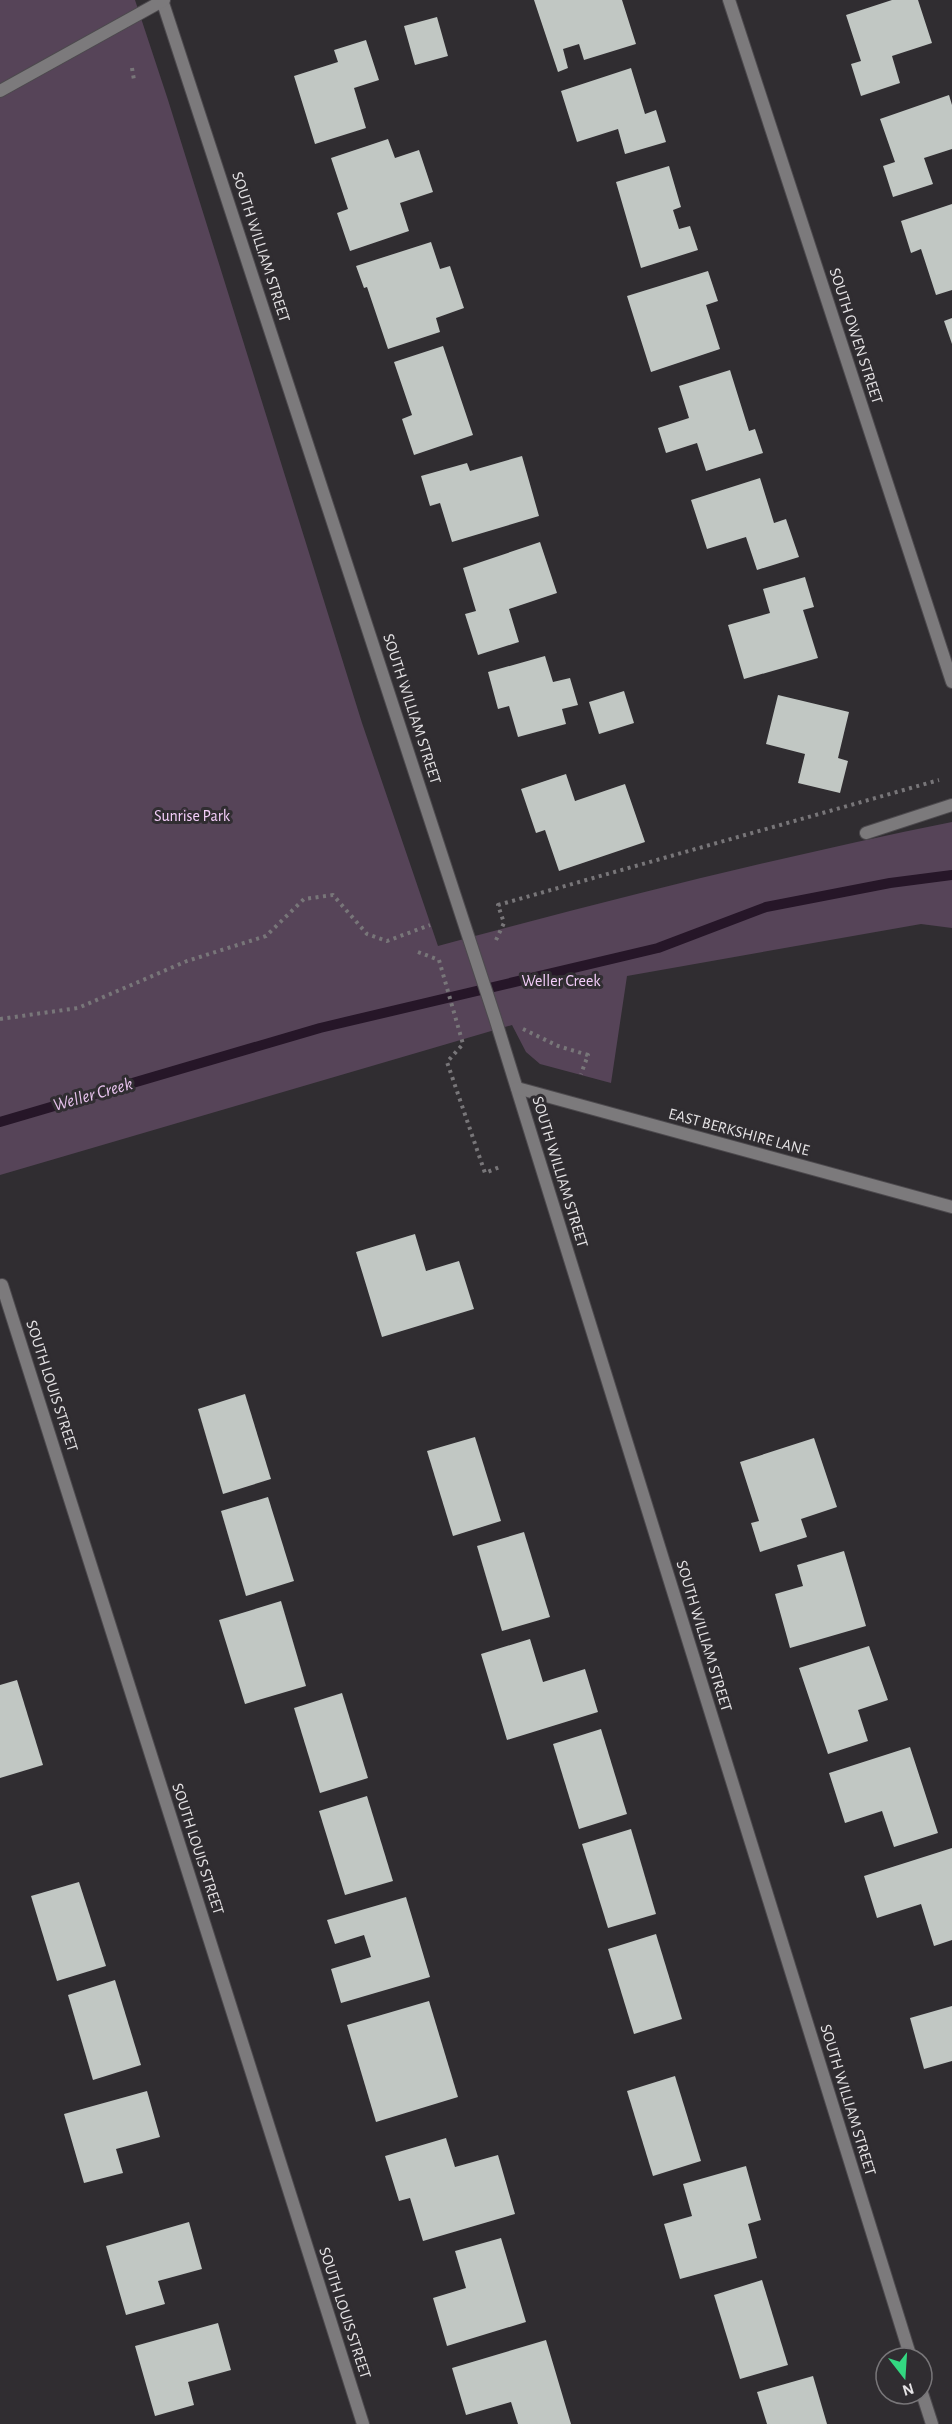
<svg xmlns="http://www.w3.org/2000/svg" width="952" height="2424" font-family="'Alegreya Sans',sans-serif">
<rect width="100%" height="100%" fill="#302d31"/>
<path fill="#564458" d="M0,0h135l33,100 194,623 76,223c170,-46 341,-89 514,-124v106l-31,-4 -294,52 -16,107 -71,-19 -14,-12 -14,-27 -512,150z"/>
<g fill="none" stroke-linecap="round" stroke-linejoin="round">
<path stroke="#261628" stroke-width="10" d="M0,1122l320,-94 338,-80 108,-41 124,-24 62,-8"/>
</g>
<g fill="#c1c7c3">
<path d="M534,0h88l14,44 -52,16 -5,-16 -16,5 5,19 -10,4z"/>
<path d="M892,0h26l14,43 -40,13 8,27 -39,13 -10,-32 10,-3 -15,-46z"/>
<path d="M437,17l11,39 -33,9 -11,-39z"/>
<path d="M366,40l13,40 -25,8 12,40 -51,16 -21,-68 44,-14 -4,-12z"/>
<path d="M631,68l14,46 11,-4 10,32 -41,12 -7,-25 -41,13 -16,-51z"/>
<path d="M949,95l3,10v44l-28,9 9,26 -40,13 -10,-31 12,-4 -15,-43z"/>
<path d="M388,139l7,19 24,-8 14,42 -33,11 9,28 -59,20 -13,-38 11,-4 -17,-51z"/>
<path d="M669,166l12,41 -8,3 6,19 11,-3 8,24 -57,18 -25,-86z"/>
<path d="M952,204v86l-16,5 -15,-46 -10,4 -10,-32z"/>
<path d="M431,242l9,27 10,-3 14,42 -28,10 4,14 -52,17 -21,-62 -3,1 -8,-22z"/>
<path d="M708,271l10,30 -12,4 14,44 -69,23 -24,-76z"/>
<path d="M952,318v26l-8,-23z"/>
<path d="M443,346l30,89 -59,20 -12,-36 10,-4 -18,-53z"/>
<path d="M730,370l19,61 6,-2 8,24 -57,18 -9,-28 -31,10 -8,-25 31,-10 -10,-32z"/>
<path d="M522,456l17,60 -87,26 -12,-39 -10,3 -9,-30 46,-13 3,8z"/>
<path d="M760,478l14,45 12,-4 13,38 -42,13 -11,-33 -39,12 -16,-49z"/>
<path d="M540,542l17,51 -48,16 10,33 -41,13 -13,-41 11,-3 -13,-43z"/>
<path d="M805,577l9,30 -11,3 15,48 -74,21 -16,-54 42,-12 -7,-24z"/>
<path d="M545,656l8,26 17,-4 8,27 -16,4 4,15 -48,13 -9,-31 -11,3 -10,-37z"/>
<path d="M624,691l10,32 -35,11 -10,-32z"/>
<path d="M778,695l71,17 -11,46 10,3 -8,32 -42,-10 7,-29 -39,-10z"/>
<path d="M566,774l9,27 50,-17 20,58 -86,29 -14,-41 -9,3 -15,-44z"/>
<path d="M415,1234l11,37 33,-10 15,48 -92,28 -26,-85z"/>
<path d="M245,1394l26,85 -48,15 -25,-85z"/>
<path d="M475,1437l26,84 -48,15 -26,-85z"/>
<path d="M814,1438l23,69 -36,12 6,18 -47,15 -9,-29 8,-2 -19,-59z"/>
<path d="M268,1497l26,84 -48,15 -25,-85z"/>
<path d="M524,1532l26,85 -48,14 -25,-85z"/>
<path d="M844,1551l22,75 -76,22 -15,-54 28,-8 -6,-21z"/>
<path d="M281,1601l25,85 -61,18 -26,-84z"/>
<path d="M530,1639l13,43 42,-13 13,43 -91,28 -26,-86z"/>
<path d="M869,1646l19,54 -30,10 10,31 -40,13 -29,-86z"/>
<path d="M17,1680l26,85 -43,13v-93z"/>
<path d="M342,1693l26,85 -48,15 -26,-85z"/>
<path d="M601,1729l26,85 -48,15 -26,-85z"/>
<path d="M910,1747l28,86 -44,14 -12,-36 -37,12 -16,-50z"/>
<path d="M367,1796l26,85 -48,14 -26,-84z"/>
<path d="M631,1829l25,85 -48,14 -26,-84z"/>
<path d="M952,1848v92l-18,6 -13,-42 -44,14 -13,-42z"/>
<path d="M79,1882l27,84 -49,15 -26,-85z"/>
<path d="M406,1897l24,80 -89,26 -10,-34 40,-12 -7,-22 -29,9 -8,-24z"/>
<path d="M656,1934l26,85 -48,15 -26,-85z"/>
<path d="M115,1980l26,85 -48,15 -25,-85z"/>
<path d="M429,2001l29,96 -82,25 -29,-97z"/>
<path d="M952,2006v55l-28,8 -14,-51z"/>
<path d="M675,2076l26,85 -48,15 -26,-85z"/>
<path d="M147,2091l13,46 -44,12 7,24 -39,10 -20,-69z"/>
<path d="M446,2138l9,29 43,-12 17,59 -92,27 -13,-43 -11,3 -14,-45z"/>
<path d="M746,2166l15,54 -13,4 9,34 -77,21 -16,-55 28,-8 -9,-32z"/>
<path d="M189,2222l13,47 -44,12 7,23 -39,11 -20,-69z"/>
<path d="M501,2238l25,84 -79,24 -14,-48 33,-10 -11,-37z"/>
<path d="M762,2280l26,85 -48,14 -26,-84z"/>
<path d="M218,2323l13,47 -43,12 6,23 -39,11 -20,-70z"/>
<path d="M546,2340l25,84h-53l-7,-22 -45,13 -14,-47z"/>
<path d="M813,2376l14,48h-60l-10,-32z"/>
</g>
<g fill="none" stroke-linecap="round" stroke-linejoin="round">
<defs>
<g id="minor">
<path d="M162,0l333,1018 416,1340"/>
<path d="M729,0l223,682"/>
<path d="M0,91l164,-91"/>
<path d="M866,833l86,-28"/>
<path d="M517,1088l435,119"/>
<path d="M2,1285l361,1139"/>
<path d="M922,2393l10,31"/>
</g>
</defs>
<use href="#minor" stroke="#4d4a4e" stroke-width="14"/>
<g stroke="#787679" stroke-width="4" stroke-dasharray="3 4.5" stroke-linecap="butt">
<path d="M132,68l2,12"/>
<path d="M496,940l8,-17 -6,-18 441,-125"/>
<path d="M418,952l21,8 24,84 -16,18 38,111 17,-7"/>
<path d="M0,1019l78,-11 109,-47 79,-25 38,-37 29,-4 34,39 20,7 43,-16"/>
<path d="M523,1029l35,17 30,9 -7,19"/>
</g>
<use href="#minor" stroke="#7c7a7c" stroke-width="12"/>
</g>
<g text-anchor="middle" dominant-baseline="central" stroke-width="6" stroke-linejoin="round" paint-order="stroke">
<g font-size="16" fill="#e5e3e5" stroke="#302d31">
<text transform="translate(261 247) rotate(72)">SOUTH WILLIAM STREET</text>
<text transform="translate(856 336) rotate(72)">SOUTH OWEN STREET</text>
<text transform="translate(412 709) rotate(72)">SOUTH WILLIAM STREET</text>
<text transform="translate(739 1132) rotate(15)">EAST BERKSHIRE LANE</text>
<text transform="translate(560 1172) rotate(73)">SOUTH WILLIAM STREET</text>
<text transform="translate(52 1386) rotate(72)">SOUTH LOUIS STREET</text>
<text transform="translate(704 1636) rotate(73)">SOUTH WILLIAM STREET</text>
<text transform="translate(198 1849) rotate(72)">SOUTH LOUIS STREET</text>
<text transform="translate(848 2100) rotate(73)">SOUTH WILLIAM STREET</text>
<text transform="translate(345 2313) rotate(72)">SOUTH LOUIS STREET</text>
</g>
<g font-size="16" fill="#f4cefa" stroke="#302d31">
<text x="192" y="816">Sunrise Park</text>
<text x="561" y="981">Weller Creek</text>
</g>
<g font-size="18" font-style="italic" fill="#e7c2ed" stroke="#302d31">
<text transform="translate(93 1095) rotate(-16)">Weller Creek</text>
</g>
</g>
<g transform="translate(904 2376) rotate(163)"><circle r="28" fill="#302d31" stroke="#787679" stroke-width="1.5"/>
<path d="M0-4.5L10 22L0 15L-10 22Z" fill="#33d881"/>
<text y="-9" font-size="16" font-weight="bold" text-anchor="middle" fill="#e5e3e5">N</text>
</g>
</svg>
